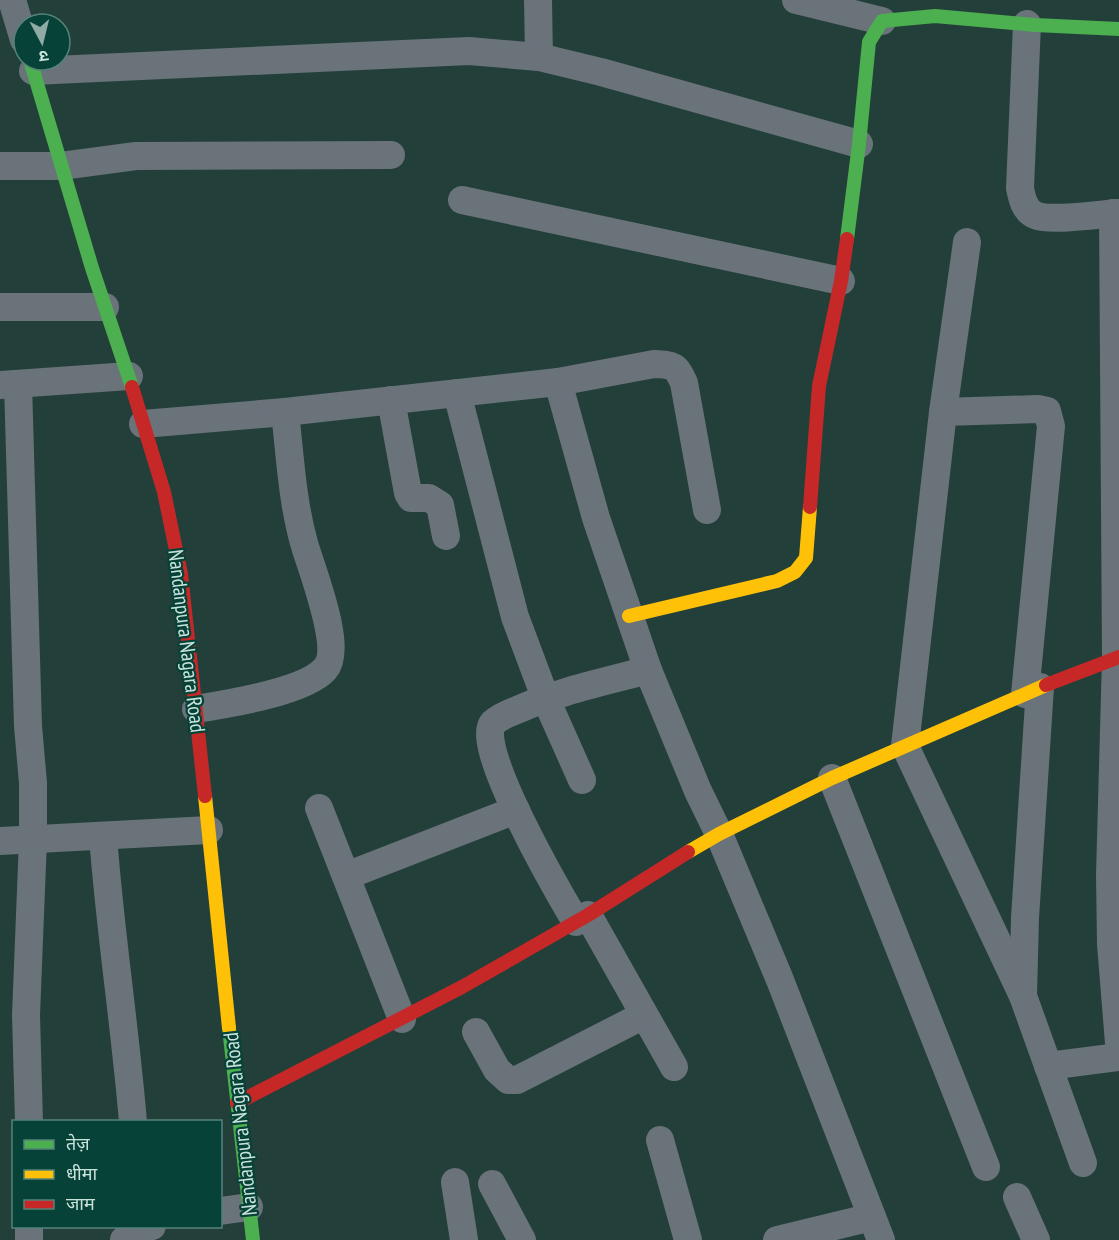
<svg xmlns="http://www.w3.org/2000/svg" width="1119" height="1240" font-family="'PT Sans Narrow','Noto Sans Devanagari',sans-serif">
<rect width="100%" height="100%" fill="#233f3a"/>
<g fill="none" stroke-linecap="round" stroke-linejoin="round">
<g stroke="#6a727a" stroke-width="28">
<path d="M12,0l12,40"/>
<path d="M538,0l1,57"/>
<path d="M796,0l86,21"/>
<path d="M1027,24l-7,164c2,10 4,22 15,27 14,7 66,-1 84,-2"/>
<path d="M33,71l436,-20 70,6 62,15 258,72"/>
<path d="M0,166h61l75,-10 255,-1"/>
<path d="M462,200l379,81"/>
<path d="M1113,213l3,445 -6,217 1,69 8,99"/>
<path d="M967,242l-24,170 -38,334 118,250"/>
<path d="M0,307h105"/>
<path d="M558,382l38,136 52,152 50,121 21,43 61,146 101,260"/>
<path d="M18,384l10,342 5,57v57l-7,175 3,107"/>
<path d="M0,385l129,-9"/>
<path d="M457,393l58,224 30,80 37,83"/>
<path d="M391,400l17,93 3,5h18l11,7 6,31"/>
<path d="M943,412l95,-3 9,2 4,15 -26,268"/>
<path d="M143,424l142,-12 273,-30 96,-18c19,1 22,1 30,19l23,127"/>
<path d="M1040,687l-15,231 -2,78 60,167"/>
<path d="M196,709c31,-5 109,-17 129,-40 19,-20 -14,-101 -21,-126 -12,-43 -14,-88 -19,-131"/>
<path d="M832,778l154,389"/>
<path d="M319,808l83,211"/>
<path d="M103,836c7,95 22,190 30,286"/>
<path d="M0,841l209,-11"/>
<path d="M346,876l170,-66"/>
<path d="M588,915l86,152"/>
<path d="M576,922c-16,-27 -103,-176 -83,-199 6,-6 16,-10 24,-13 42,-19 87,-28 131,-40"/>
<path d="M476,1032l21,38 11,10h9l127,-65"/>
<path d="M1048,1066l71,-9"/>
<path d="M660,1140l28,100"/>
<path d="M455,1182l9,58"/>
<path d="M492,1184l30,56"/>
<path d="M1017,1197l19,43"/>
<path d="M220,1211l29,-4"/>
<path d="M29,1240v-14"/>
<path d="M124,1240l18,-11 10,-3"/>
<path d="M777,1240l95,-23"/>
</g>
<g stroke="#4caf50" stroke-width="14">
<path d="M30,60l62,208 40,119"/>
<path d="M847,239l12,-95 10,-102 13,-21 53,-5 100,9 84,4"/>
<path d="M229,1028l24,212"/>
</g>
<g stroke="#ffc107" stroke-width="14">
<path d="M629,616l148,-35 18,-9 11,-14 4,-51"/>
<path d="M205,796l24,232"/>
<path d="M688,852l31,-18 113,-56 214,-93"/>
</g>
<g stroke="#c62828" stroke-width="14">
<path d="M132,387l32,105 17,82 24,222"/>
<path d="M810,507l9,-121 22,-105 6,-42"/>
<path d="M1046,685l73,-28"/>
<path d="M237,1103l225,-116 126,-72 100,-63"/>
</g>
</g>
<g text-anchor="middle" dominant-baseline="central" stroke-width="4.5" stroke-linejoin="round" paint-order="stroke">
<g font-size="21" fill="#cae4dd" stroke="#064237">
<text transform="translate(187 641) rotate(83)">Nandanpura Nagara Road</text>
<text transform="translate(240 1124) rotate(-96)">Nandanpura Nagara Road</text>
</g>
</g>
<rect x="12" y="1120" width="210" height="108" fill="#064237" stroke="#548379" stroke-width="1.5"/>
<rect x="24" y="1140" width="30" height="9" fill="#4caf50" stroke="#548379" stroke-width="1.5"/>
<text x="66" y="1150" font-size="18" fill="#cae4dd">तेज़</text>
<rect x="24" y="1170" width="30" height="9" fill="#ffc107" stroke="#548379" stroke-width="1.5"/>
<text x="66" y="1180" font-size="18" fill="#cae4dd">धीमा</text>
<rect x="24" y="1200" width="30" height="9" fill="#c62828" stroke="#548379" stroke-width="1.5"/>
<text x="66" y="1210" font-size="18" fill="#cae4dd">जाम</text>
<g transform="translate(42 42) rotate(173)"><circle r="28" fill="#064237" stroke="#548379" stroke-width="1.5"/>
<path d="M0-4.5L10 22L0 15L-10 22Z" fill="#90aaa4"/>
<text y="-9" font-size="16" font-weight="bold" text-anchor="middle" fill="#cae4dd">उ</text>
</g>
</svg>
